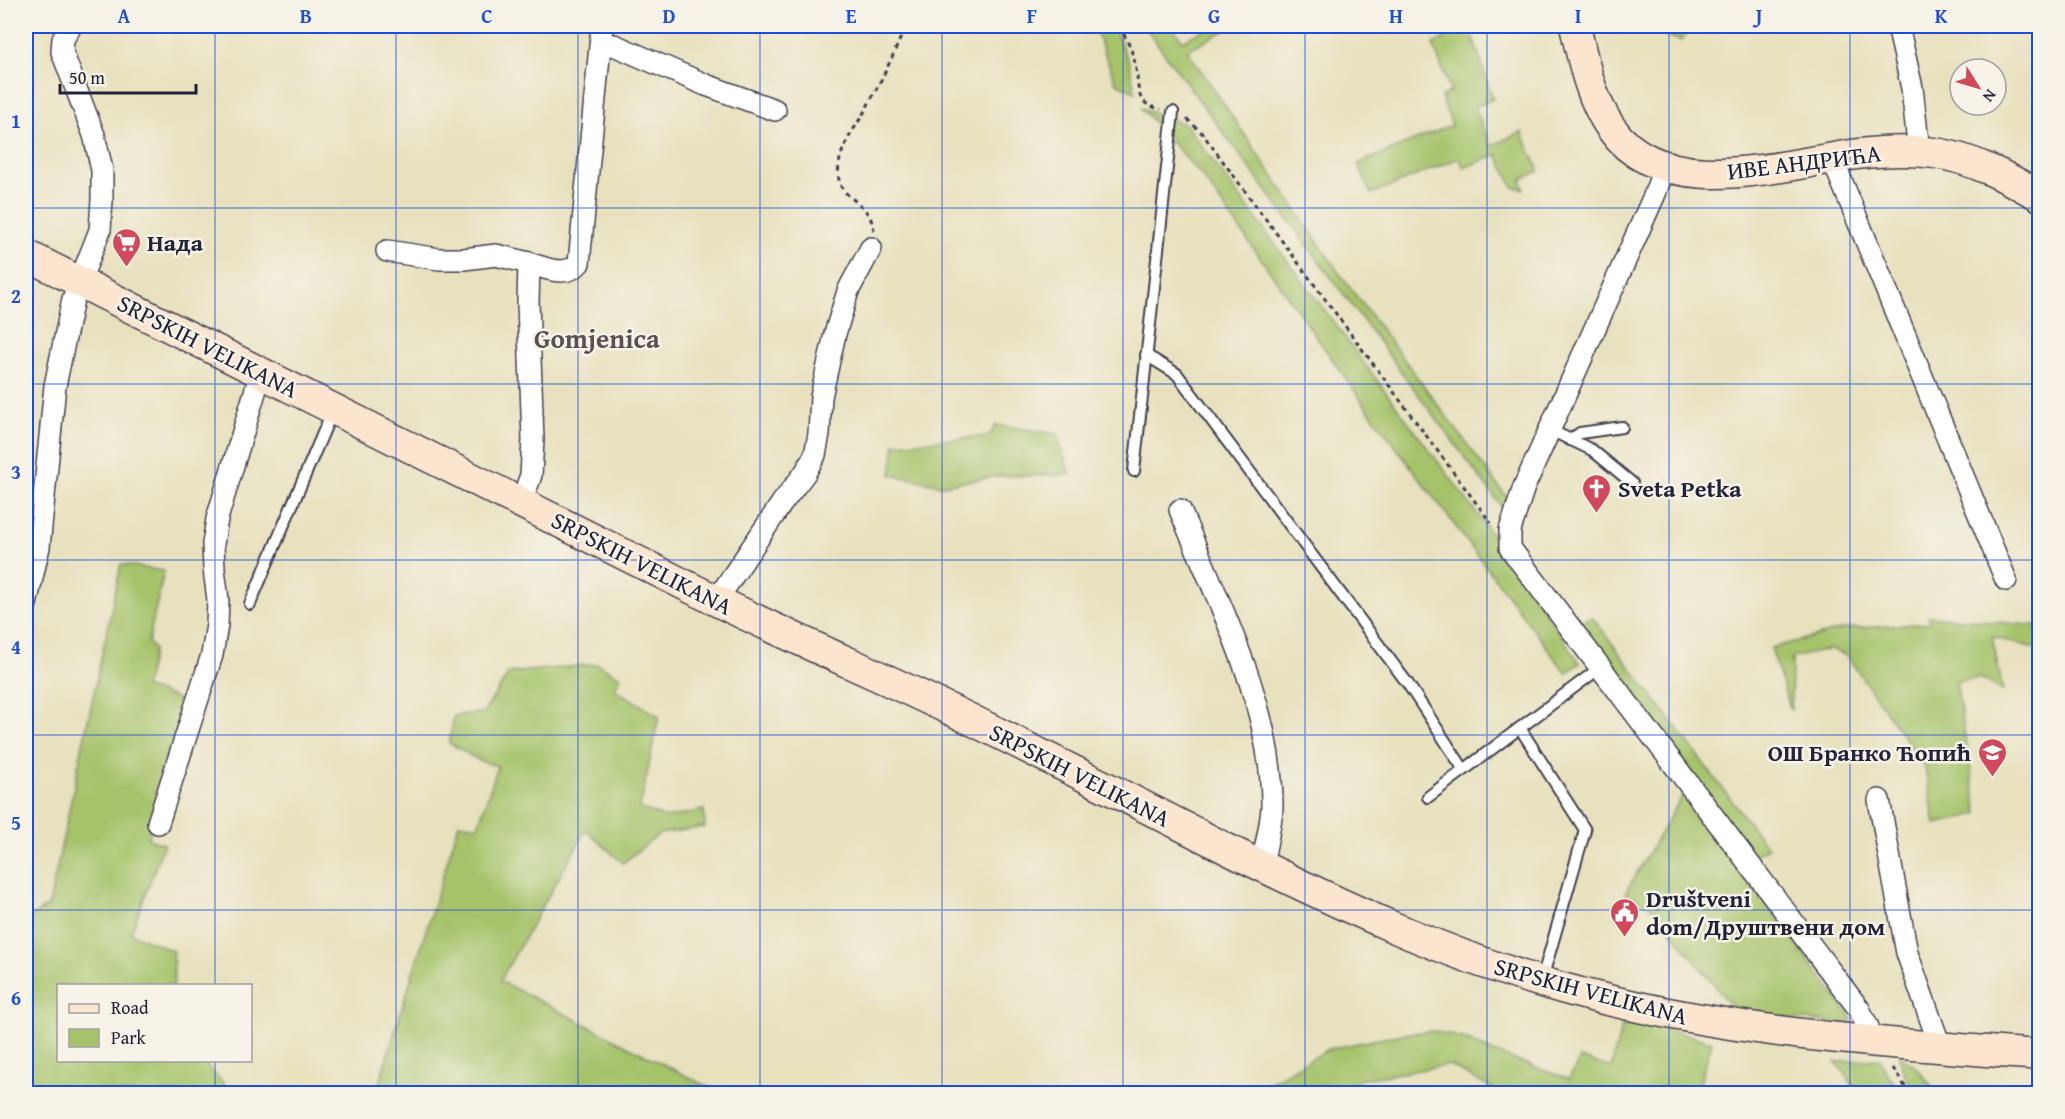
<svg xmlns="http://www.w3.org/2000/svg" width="2065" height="1119" font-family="'Gentium Book Plus',serif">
<rect width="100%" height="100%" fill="#f7f3e8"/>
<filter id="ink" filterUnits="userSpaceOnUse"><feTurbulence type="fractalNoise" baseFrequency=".0167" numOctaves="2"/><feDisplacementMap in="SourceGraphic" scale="12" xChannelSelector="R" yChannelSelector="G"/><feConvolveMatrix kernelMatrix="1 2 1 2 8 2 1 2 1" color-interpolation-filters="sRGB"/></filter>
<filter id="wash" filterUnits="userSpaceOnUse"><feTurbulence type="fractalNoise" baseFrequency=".008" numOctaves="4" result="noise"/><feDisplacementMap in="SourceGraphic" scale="24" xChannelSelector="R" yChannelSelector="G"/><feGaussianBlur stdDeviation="1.35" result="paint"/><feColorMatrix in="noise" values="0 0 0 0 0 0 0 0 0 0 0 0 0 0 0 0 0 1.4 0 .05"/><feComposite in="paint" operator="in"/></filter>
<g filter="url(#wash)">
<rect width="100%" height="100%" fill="#e7e1be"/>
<g fill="#a6c36b" stroke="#647253" stroke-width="1.5">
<path d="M1094,26h19l16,36 6,30 -19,-9z"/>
<path d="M1144,26h27l12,15 28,-15h23l-47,24 150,220 175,234 -5,10z"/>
<path d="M1440,26h19l1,4 11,1 22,68 -18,8 16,39 31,-14 17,39 -18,9 3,9 -11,-2 -16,-33 -33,14 -5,-10 -88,36 -13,-30 94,-39 -11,-28 10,-6 -18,-47 12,-6z"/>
<path d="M1653,26h36l-7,15 -28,-9z"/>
<path d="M1141,108l44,16 293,391 102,148 -14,10 -195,-259 -169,-238z"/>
<path d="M996,425l61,9 13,41 -70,1 -58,9 -51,-10 4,-31 94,-8z"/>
<path d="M121,564l43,7 -16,72 6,6 -9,38 47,17 -44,135 16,5 -33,89 42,18 1,34 -116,1v74l144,1 31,32 -207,1v-174l23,-15z"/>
<path d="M1928,616l112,10 -1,23 -47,-12 11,54 -22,-13 -25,4 22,132 -43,10 -10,-57 -78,-111 -16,-7 -39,9 -1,53 -20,-63 73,-19 86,-6z"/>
<path d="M1592,617l176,231 -15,8 -174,-233z"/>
<path d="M597,664l24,13 -7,12 45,27 -19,92 26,10 38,-8 1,17 -46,7 -36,29 -37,-33 -86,151 220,112h-344l83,-270 19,3 20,-60 -18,-5 -31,-18 5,-27 30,-4 25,-39z"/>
<path d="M1683,795l7,7 162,216 -3,6 -111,-10 -87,-108 -26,-13z"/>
<path d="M1624,1017l88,25 -15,51h-197l-51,-28 -91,15 -16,13 -93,1 80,-45 75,-15 28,-3 31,7 38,17 68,24 11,-21 31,10z"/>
<path d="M1900,1055l17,13 20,25h-19c-9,-11 -18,-22 -18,-38z"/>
<path d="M1880,1059l7,15 15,19h-43l-23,-31z"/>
</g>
</g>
<g filter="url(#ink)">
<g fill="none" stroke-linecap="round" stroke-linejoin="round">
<defs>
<g id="lane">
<path d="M1146,355l31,19 231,310 56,86"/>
<path d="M1550,430l42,20 40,33"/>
<path d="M1570,440l10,-7 42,-6"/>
<path d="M1134,471l39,-359"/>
<path d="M250,604l82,-192"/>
<path d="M1520,728l65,102 -43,149"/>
<path d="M1428,797l173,-130"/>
</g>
<g id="street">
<path d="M1898,26l14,62 7,64"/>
<path d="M600,45h14l92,40 69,25"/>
<path d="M1832,158l174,422"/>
<path d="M1660,164l1,13 -7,19 -130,291 -14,43v18l349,461 9,18 2,14"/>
<path d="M387,251l52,8h25l32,-4 33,8"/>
<path d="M521,503l10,-28 2,-35 -5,-137 1,-40c16,5 37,15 50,0l23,-237"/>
<path d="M1180,510c38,92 93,196 92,297 -1,19 -7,40 -10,59"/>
<path d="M716,601l66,-98 23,-30 10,-18 4,-21 2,-37 14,-63 13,-43 23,-43"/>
<path d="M26,604l13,-57 16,-161 18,-87 27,-69 2,-30v-30l-8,-35 -32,-83 1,-13 8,-13"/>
<path d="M1879,800l28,153 33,93"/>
<path d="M158,823l54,-168 5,-30 1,-25 -4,-31 -1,-25 4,-25 44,-147"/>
</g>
<g id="secondary">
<path d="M1575,26c8,34 15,72 36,102 52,75 173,36 247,26 25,-3 53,-4 77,-1 37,5 73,25 105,43"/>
<path d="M26,255c229,114 457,231 687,344 89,44 180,82 269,126 82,41 164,82 245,124 109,54 218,106 335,139 155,44 317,55 478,67"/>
</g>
</defs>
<use href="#lane" stroke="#403f4f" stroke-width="14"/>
<use href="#street" stroke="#403f4f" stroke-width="24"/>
<use href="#secondary" stroke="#403f4f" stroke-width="33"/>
<g stroke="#403f4f" stroke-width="3" stroke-dasharray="4.5 4.5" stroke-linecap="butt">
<path d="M1119,26c8,13 15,27 17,44 2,9 1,19 5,28 3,6 13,10 20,11"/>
<path d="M1187,119l15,14 289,390"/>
<path d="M874,231c-3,-29 -33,-32 -35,-51 -4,-28 14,-48 27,-71 14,-27 29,-55 39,-83"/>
<path d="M1893,1068l17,26"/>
</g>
<use href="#lane" stroke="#fff" stroke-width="10"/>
<use href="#street" stroke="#fff" stroke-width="21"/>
<use href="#secondary" stroke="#fbe5cf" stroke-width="30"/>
</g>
</g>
<path fill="none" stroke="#1d4ed8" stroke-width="1.5" stroke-opacity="0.55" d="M215,26v960M396,26v1068M578,26v1068M760,26v1068M942,26v1068M1123,26v1068M1305,26v1068M1487,26v1068M1669,26v1068M1850,26v1068M26,208h2014M26,384h2014M26,560h2014M26,735h2014M26,910h2014M215,1060v34"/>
<defs>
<symbol id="supermarket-pin" viewBox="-11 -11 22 30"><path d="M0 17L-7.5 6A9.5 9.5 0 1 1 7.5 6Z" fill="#d1495b" stroke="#f7f3e8"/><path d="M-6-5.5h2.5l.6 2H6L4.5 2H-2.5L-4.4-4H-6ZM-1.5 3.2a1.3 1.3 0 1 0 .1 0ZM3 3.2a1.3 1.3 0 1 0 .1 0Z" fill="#fff"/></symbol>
<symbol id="church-pin" viewBox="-11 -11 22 30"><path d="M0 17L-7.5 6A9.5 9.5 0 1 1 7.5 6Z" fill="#d1495b" stroke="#f7f3e8"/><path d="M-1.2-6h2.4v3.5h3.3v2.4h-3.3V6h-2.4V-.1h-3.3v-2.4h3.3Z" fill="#fff"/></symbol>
<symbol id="school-pin" viewBox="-11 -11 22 30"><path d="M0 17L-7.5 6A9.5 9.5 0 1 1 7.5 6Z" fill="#d1495b" stroke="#f7f3e8"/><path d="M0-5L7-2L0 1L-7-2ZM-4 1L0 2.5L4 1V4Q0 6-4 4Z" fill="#fff"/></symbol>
<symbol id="civic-pin" viewBox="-11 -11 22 30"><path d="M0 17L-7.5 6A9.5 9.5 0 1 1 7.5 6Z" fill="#d1495b" stroke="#f7f3e8"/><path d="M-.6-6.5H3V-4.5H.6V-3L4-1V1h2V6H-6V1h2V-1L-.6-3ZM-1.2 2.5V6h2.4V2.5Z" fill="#fff"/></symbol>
</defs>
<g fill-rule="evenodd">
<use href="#supermarket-pin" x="110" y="226" width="33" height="45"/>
<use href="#church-pin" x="1580" y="472" width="33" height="45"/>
<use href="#school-pin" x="1976" y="736" width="33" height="45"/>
<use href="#civic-pin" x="1608" y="896" width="33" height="45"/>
</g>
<g text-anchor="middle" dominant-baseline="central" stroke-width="5" stroke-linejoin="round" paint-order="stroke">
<g font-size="24" fill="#22223b" stroke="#f7f3e8">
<text transform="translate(1804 162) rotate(-7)">ИВЕ АНДРИЋА</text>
<text transform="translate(208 346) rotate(27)">SRPSKIH VELIKANA</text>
<text transform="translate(642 563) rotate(27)">SRPSKIH VELIKANA</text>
<text transform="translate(1080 775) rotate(27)">SRPSKIH VELIKANA</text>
<text transform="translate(1591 991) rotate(15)">SRPSKIH VELIKANA</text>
</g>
<g font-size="24" font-weight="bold" fill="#22223b" stroke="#f7f3e8" text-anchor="start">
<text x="147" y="242">Нада</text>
<text x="1618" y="488">Sveta Petka</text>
<text x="1971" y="752" text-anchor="end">ОШ Бранко Ћопић</text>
<text x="1646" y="898">Društveni<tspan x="1646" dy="28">dom/Друштвени дом</tspan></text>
</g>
<g font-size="27" font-weight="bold" fill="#5a5053" stroke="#f7f3e8">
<text x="597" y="338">Gomjenica</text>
</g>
</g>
<rect width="2065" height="1119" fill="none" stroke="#f7f3e8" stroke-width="66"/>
<rect x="57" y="984" width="195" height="78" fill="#f7f3e8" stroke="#a29fa3" stroke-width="1.5"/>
<rect x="69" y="1004" width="30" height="9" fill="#fbe5cf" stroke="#a29fa3" stroke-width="1.5"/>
<text x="111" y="1014" font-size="18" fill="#22223b">Road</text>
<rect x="69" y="1029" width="30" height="18" fill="#a6c36b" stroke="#a29fa3" stroke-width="1.5"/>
<text x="111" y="1044" font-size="18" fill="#22223b">Park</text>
<g transform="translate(1978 87) rotate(127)"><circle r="28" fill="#f7f3e8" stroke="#a29fa3" stroke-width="1.5"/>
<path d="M0-4.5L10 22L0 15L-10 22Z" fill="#d1495b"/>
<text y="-9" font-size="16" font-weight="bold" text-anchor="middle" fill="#22223b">N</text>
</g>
<path d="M60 84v9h136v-9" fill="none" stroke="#22223b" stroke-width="3"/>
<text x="69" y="84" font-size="18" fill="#22223b" stroke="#f7f3e8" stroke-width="4.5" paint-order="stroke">50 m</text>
<rect x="33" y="33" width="1999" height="1053" fill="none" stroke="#1d4ed8" stroke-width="2"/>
<g font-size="20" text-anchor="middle" font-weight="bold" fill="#1d4ed8">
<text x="124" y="23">A</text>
<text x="306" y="23">B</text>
<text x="487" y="23">C</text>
<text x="669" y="23">D</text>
<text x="851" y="23">E</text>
<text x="1032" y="23">F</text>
<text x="1214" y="23">G</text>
<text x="1396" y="23">H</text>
<text x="1578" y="23">I</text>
<text x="1759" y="23">J</text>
<text x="1941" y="23">K</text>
<text x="16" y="128">1</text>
<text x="16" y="303">2</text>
<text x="16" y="479">3</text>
<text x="16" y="654">4</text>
<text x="16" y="830">5</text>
<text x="16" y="1005">6</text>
</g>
</svg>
